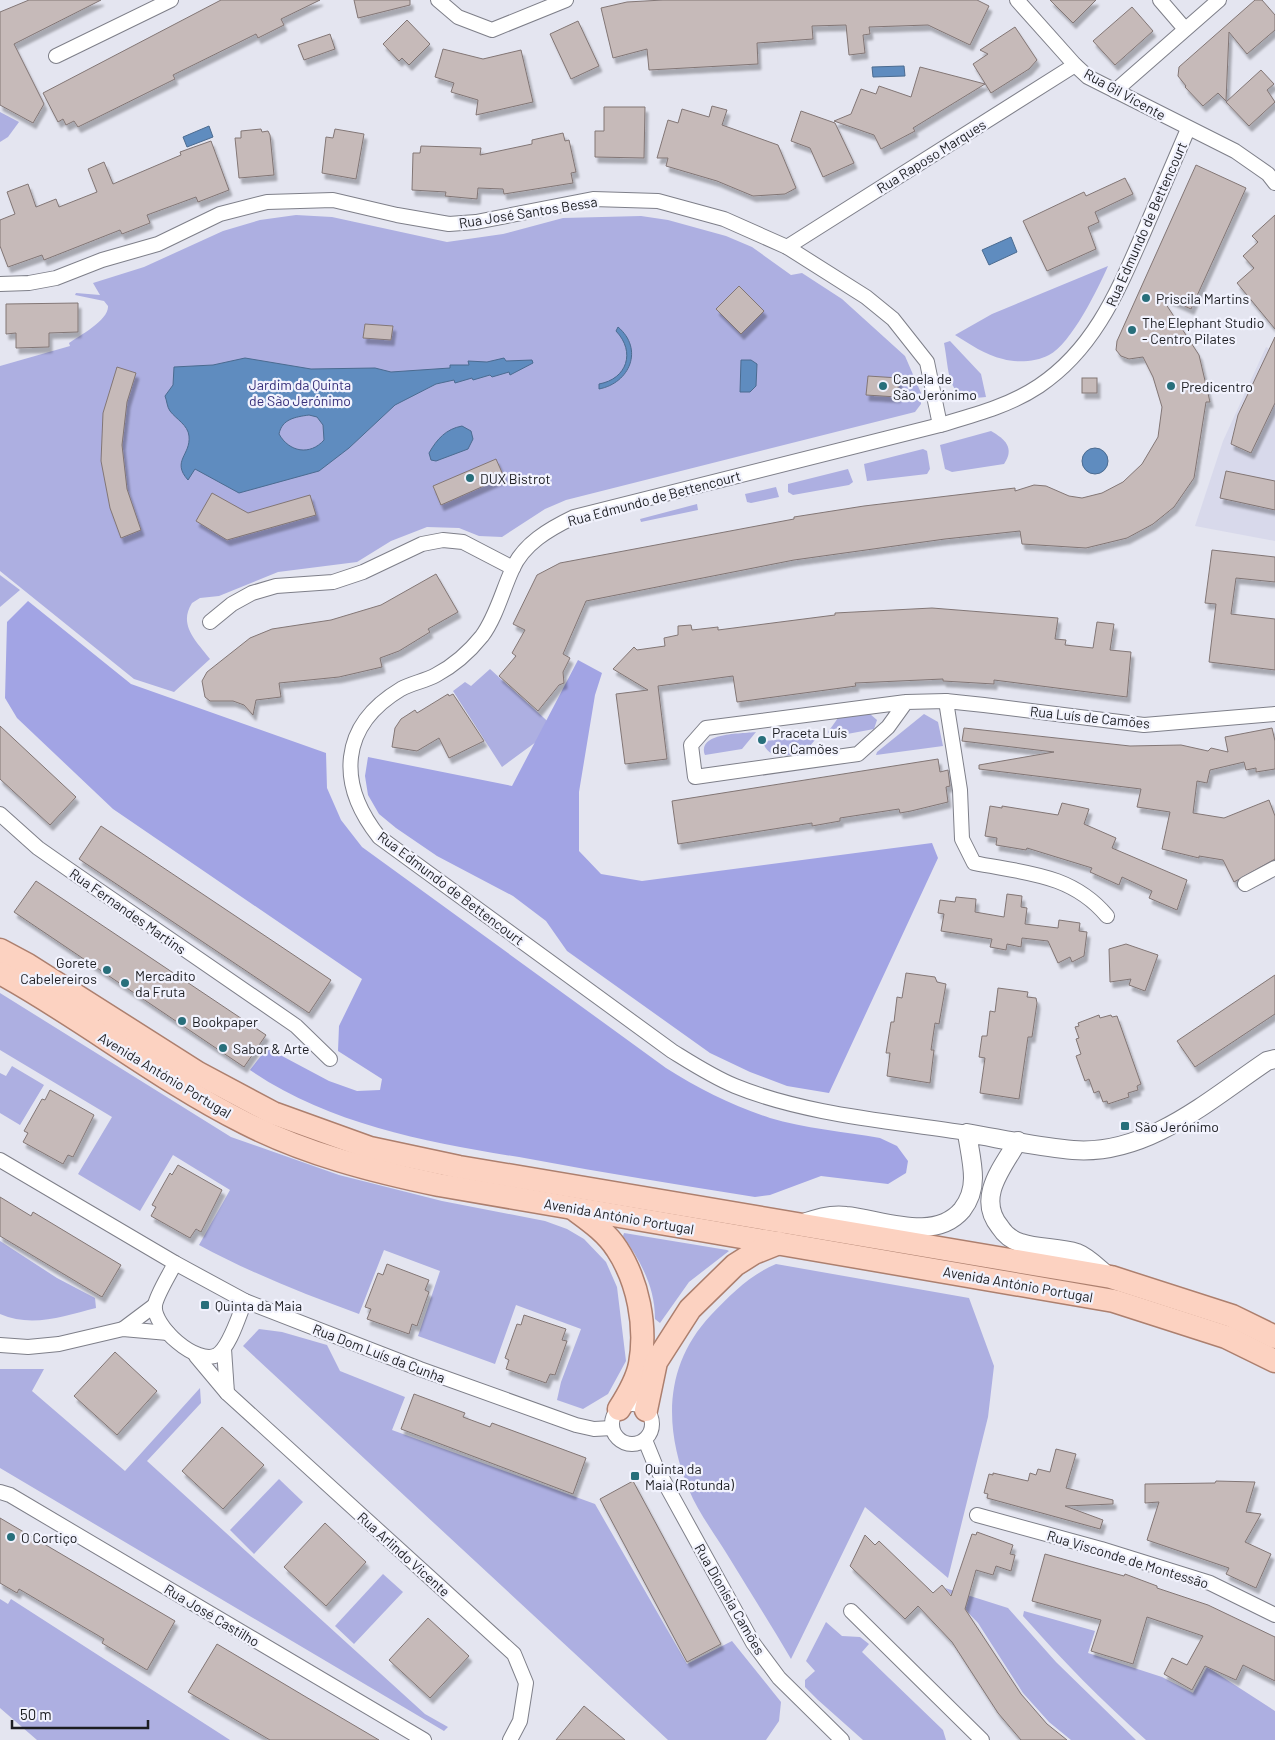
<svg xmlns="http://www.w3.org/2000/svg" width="1275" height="1740" font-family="Barlow,sans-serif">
<defs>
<filter id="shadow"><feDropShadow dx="3" dy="5.5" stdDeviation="1" flood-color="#0004"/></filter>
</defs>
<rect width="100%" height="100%" fill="#e4e5f0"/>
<path fill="#d8d9eb" d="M1266,347l9,5v189l-80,-15 28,-85z"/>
<g fill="#adafe1">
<path d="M0,112l19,10 -11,15 -8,5z"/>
<path d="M296,215l36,2 115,25 56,-8 60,-16 78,-2 27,4 58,16 26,11 39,28 11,-2 40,26 63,57 16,37v11l-6,8 -349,88 -21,9 -43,28 -23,-1 -20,-8 -32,-1 -36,14 -34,21 -79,10 -59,24 -19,2 -8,5c-14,22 4,38 18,56l-36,33 -40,-13 -134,-108v-205l70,-20 -1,-3c10,-7 40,-23 39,-37l-4,-5 -29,-6 1,-2 24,2 -7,-12 51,-16 79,-36 37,-11z"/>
<path d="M1108,266c-10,23 -37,78 -59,89 -13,7 -33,8 -46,4 -18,-4 -33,-15 -48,-24l37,-21z"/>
<path d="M950,341l31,33 5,23c-41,6 -36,-24 -42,-54z"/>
<path d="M991,431c14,8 24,17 13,33l-52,8 -7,-3 -5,-24z"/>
<path d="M923,449l4,2 3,18 -3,5 -60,7 -3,-17z"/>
<path d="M848,469l5,13 -4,3 -56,10 -5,-3v-8z"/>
<path d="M776,487l3,10 -28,6 -4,-1 -2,-8z"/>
<path d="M697,504l1,6 -57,12 -1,-3z"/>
<path d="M0,575l20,15 -20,17z"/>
<path d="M490,669l65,59 -53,39 -49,-76 12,-9 6,4z"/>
<path d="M870,714l7,6 -3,9 -43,8 -3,-5 10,-14z"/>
<path d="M924,714l14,8 5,24 -67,9 1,-3z"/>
<path d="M756,732l-14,17 -37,6c-8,-23 36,-21 51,-23z"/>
<path d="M819,735l-14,17c-13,3 -34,9 -41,-7l2,-4z"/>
<path d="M0,993l231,144 108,38 103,26 103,20 22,8 17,10 22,23 11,25 9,74 -18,33 -25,15 -26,-9 4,-18 20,-53 -65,-24 -21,59 -77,-28 22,-65 -56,-21 -25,64c-55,-20 -108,-41 -160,-69l31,-55 -57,-35 -33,56 -62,-37 34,-57 -112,-67z"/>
<path d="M12,1066l32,19 -24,40 -20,-12v-40l6,3z"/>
<path d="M624,1233l103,17 2,1 -40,31 -29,41 -5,-4c0,-32 -14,-57 -32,-83z"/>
<path d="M0,1241l57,37 38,20 1,10c-32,8 -64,20 -96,6z"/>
<path d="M776,1264l193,34 25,68 -6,51 -40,161 -83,-71 -74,152c-20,-34 -41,-67 -61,-100 -13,-22 -31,-45 -41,-69 -25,-61 -26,-124 22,-175 20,-21 39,-40 65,-51z"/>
<path d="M259,1329l23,3 45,13 13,26 65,26 -13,33 203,74 92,160 45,-23 49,61 -2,19 -13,19h-98l-425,-394z"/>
<path d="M0,1369h44l-12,22 93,80 75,-83 1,15 -54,58 278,253 23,13 -4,4 -444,-263z"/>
<path d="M279,1479l24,23 -49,52 -24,-24z"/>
<path d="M383,1574l20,18 -49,52 -19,-18z"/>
<path d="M945,1588l63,20 48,54 80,78h-65l-22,-18 -26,-29 -45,-70z"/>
<path d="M0,1599l8,5 3,-5 219,141h-193l-37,-32z"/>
<path d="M1024,1611l71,20 -7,22 74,24 31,16 14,-26 68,44v29h-129c-44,-39 -84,-80 -123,-124z"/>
<path d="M826,1622l16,14 18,1 9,7 -7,8 81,78 3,10h-83l-45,-40 -13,-13v-7l10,-9 -9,-10z"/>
</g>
<g fill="#a2a4e4">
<path d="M28,601l103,83 195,69 1,35 14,32 21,27 304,221c33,21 67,38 104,50 33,10 76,14 110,20l17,8 11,15 -2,12 -18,11 -67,-8 -51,19 -15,2c-75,-12 -150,-24 -225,-38 -96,-16 -197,-32 -280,-89l17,-22 62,33 28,10 23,-1 2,-11 -44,-28 1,-25 23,-47 -249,-170 -96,-91 -12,-20 2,-76z"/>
<path d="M578,660l24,13 -7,22 -16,97v59l22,23 41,7 290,-38 6,15 -109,235 -42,-7 -37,-14 -40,-19 -143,-102 -21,-30 -33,-25 -76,-40 -41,-28 -17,-14 -11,-19 -3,-19 3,-19 144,29z"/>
</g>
<g fill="#5f8cbf" stroke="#4b6b90" fill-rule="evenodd">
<path d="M904,66l1,10 -32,1 -1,-10z"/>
<path d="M209,126l4,11 -26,10 -4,-10z"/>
<path d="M1011,237l6,15 -28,13 -7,-15z"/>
<path d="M618,327c26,22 12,56 -19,62v-5c28,-5 37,-32 17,-53z"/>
<path d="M245,358l66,11 64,-1 16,4 59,-4v-3h19l-1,-4 19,1 17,-4 2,3 26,-1 1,3 -23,12 -1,-3 -17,5 -2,-2 -17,5 -1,-2 -17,5 -1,-3 -18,4 -41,21 -46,43 -30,23 -80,22 -44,-24 -7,11c-17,-19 3,-25 1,-44 -1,-11 -13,-17 -19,-25 -3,-4 -3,-10 -5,-15l8,-11 1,-18 39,-2zM309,415l8,2 6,8 1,15c-14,16 -35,12 -45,-6 3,-15 16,-17 30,-19z"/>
<path d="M741,360h10l6,4 -1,22 -6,6h-10z"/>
<path d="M462,426l9,5 2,8 -5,10 -32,12 -5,-1 -2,-7c8,-14 17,-24 33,-27z"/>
<circle cx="1095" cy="461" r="13"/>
</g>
<g fill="#c6bab9" stroke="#827675" filter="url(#shadow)">
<path d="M29,0h72l-87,44 30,60 -11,19 -33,-18v-93z"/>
<path d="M221,0h99l-39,19 3,6 -26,13 -2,-4 -83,41 2,4 -97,48 -4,-6 -8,4 -3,-6 -5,3 -15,-29z"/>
<path d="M354,0h56v5l-52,13z"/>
<path d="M663,0h314l12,6 -19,39 -42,-20 -59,2 1,7 -7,1 2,18 -16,2 -3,-30 -34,1 1,13 -56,4 1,21 -109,6 -2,-21 -34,9 -12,-50 26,-6z"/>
<path d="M1050,0h46l-23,23z"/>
<path d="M1255,0h7l13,15v15l-28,24 -18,-22 -3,69 -8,-8 -15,13 -18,-19 1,-1 -8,-10 1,-9z"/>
<path d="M1132,7l21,24 -38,34 -22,-24z"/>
<path d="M407,20l23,24 -21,21 -7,-7 -3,3 -16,-17z"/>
<path d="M578,21l21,45 -28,13 -21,-45z"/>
<path d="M1015,27l22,33 -8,9 -38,24 -18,-29 15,-10 -8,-4z"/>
<path d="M330,34l5,15 -31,11 -6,-15z"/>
<path d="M443,49l40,10 38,-9 12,52 -57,13 2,-15 -27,-8 3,-9 -19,-6z"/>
<path d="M920,67l65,17 -72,44 2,3 -34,18 -7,-14 -40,-14 17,-7 10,-25 15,5 3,-8 32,11z"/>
<path d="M1261,70l13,14 -7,6 8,12 -26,24 -23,-24z"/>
<path d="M712,106l15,4 -5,15 56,20 18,43 -11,6 -32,2 -36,-15 -51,-15 2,-8h-11l11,-38 10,3 4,-14 27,8z"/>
<path d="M604,107h41l-1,51 -49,-1v-26h9z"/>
<path d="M801,111l34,12 19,40 -31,14 -13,-29 -19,-7z"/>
<path d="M261,129l1,3 6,-1 2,4 4,40 -35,3 -4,-40h6v-7z"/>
<path d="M335,129l29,5 -8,45 -34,-6 4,-36 7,1z"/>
<path d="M563,133l2,8 4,-1 7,32 -5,1 2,10 -69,11 -1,-5 -25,-1 -1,11 -32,-3 1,-4 -34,-2 1,-37h7l1,-7 60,2 -1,7 52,-11v-4z"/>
<path d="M211,141l18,49 -31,12 -2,-5 -49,18 3,8 -28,11 -2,-4 -76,30 -2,-5 -34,12 -8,-21v-26l15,-6 -8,-22 21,-8 8,23 20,-8 3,8 38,-15 -9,-23 16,-7 9,22 68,-29 -1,-3z"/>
<path d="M1196,165l50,23 -55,121 -31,-14 39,60 11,47h-4l-12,76 -20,29 -21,17 -26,14 -41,10 -64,-4 -2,-13 -75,8 -151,21 -208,41 -23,53 7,4 -7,14 1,11 -5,2 -21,26 -39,-35 17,-20 -4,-3 13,-23 -12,-6 24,-49 23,-12 234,-44v-2l70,-11 151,-18v3l19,-6 12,1 23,10 13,2 20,-5 21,-11 19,-18 16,-27 4,-30 -9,-30 -10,-20 -14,2 -8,-3 -5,-6 1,-9z"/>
<path d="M1125,178l8,16 -38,18 4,10 -11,5 8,22 -49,22 -24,-50 61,-29 2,4z"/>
<path d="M1275,215v114l-38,-46 17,-15 -11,-12 15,-14 -6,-6z"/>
<path d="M739,286l25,25 -23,23 -25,-25z"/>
<path d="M78,303v29l-29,1v14l-33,1v-15l-10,1v-30z"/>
<path d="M365,324l28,2 -2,14 -28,-2z"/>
<path d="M1275,337v66l-24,50 -20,-9 7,-29z"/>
<path d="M117,367l19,6 -9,29 -5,43 5,44 14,41 -20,8 -11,-30 -9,-47 2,-48z"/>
<path d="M868,376l31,2 -2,19 -31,-2z"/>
<rect x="1082" y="378" width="15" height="15"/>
<path d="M496,459l8,18 -63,28 -8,-19z"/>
<path d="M1226,471l49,10v29l-55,-12z"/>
<path d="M212,493l36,20 62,-18 6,20 -89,25 -31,-19z"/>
<path d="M1212,550l63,7v25l-39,-4 -5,36 44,5v51l-66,-8 7,-58 -11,-1z"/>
<path d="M436,574l22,38 -30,17 2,3 -31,19 -19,7 2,9 -43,10 -60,6 2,14 -25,3 -3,15 -9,-10 -11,-4h-23l-5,-4 -3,-16 5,-9 43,-34 22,-9 59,-9 50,-15z"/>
<path d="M932,608l126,10 -3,21 11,1 -1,5 28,3 4,-26 17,2 -4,26 21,2 -4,45 -133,-17v4l-51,-3v-2l-88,4 1,3 -119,16 -4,-26 -75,10 9,73 -42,5 -9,-70 32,-4 -35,-21 21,-22 3,3 28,-4 -1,-8 14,-3v-9l13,-1 1,5 26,-3v3l117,-15v-2z"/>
<path d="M448,694l1,2 4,-2 31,47 -35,17 -10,-20 -22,13 -25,-4 3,-19 6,-9 14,-9 2,3z"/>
<path d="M0,726l76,71 -26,28 -50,-46z"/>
<path d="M964,728l166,18 51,-1 27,6 3,-3 17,4 -3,-15 47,-9 3,13v28l-19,3v-4l-10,2 -2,-8 -34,8 -3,13 -10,-2 -4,32 31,5 45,-18 6,16v43l-41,23 -11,-22 -24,-4v2l-37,-9 8,-37 -33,-5 4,-18 -162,-20v-4l75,-13 -92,-11z"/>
<path d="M938,759l2,13 8,-2 2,16 -4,1 2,15 -37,9 -11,2 -1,-4 -59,9v3l-28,5v-3l-134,21 -6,-43z"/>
<path d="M1062,803l27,6 -5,15 32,14 -4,10 75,32 -10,30 -28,-12 3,-7 -30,-14 -3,8 -29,-13 2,-4 -65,-20 -1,2 -30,-5 1,-7 -12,-2 5,-30 12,2v-2l56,9z"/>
<path d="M101,826l230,154 -22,33 -230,-154z"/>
<path d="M36,881l230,154 -22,32 -230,-155z"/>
<path d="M1007,894l15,2 -1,11 6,1 -2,16 33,4 1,-8 21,3 -1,8 8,1 -3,24 -12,6 -2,-5 -12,6 -10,-22 -26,-3 -1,9 -14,-3 -1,6 -16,-3 2,-8 -51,-8 3,-17 -6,-1 2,-13 15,2 1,-5 20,2 -1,13 29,5z"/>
<path d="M1126,944l32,11 -13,36 -16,-6 2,-6 -21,3 -1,-33z"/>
<path d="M906,973l29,4 2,5 9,2 -7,40 -4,-1 -4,27h3l-4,33 -43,-7 3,-23h-4l5,-31h3l3,-25 5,1z"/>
<path d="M1275,975v39l-80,53 -18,-26z"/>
<path d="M998,988l30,4 -1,5 9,1 1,5 -5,34h-4l-9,62 -39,-6 5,-35 -6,-1 3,-21h5l3,-25 5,1z"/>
<path d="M1099,1015l1,3 11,-3 1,2 5,-1 24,68 -4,2 1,4 -10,3 1,4 -21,7 -1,-3 -4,1 -4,-11 -5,2 -5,-14 -4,2 -9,-25 5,-2 -5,-15 3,-1 -4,-11 4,-1 -1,-3z"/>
<path d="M50,1090l44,25 -21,42 -5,-2 -5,9 -40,-22 5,-9 -4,-2 18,-32 3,1z"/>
<path d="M178,1165l44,25 -21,42 -5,-3 -6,9 -39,-22 5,-9 -4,-2 18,-32 2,2z"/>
<path d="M0,1197l31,19 2,-4 88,53 -19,32 -102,-61z"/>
<path d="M387,1264l42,16 -4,10 4,2 -12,34 -5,-2 -3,10 -42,-15 4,-10 -6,-2 13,-34 5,2z"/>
<path d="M524,1315l42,14 -4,11 5,1 -12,34 -5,-1 -4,9 -40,-14 3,-9 -4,-2 12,-34 4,1z"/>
<path d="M115,1352l42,39 -40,44 -43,-39z"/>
<path d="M414,1394l51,19 -2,4 27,10 2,-4 94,35 -13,36 -172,-65z"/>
<path d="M222,1427l42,38 -41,44 -41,-38z"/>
<path d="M1056,1449l20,5 -10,34 47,12v4l-48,2 38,14 -3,9 -113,-31 1,-4 -4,-1 5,-19 4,1v-2l35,8 2,-8 6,2 2,-6 12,3z"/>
<path d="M633,1481l88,163 -34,18 -87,-163z"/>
<path d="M1216,1481l39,1 -9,30 15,2 -16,28 26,12 -15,34 -30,-14 3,-6 -82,-28 12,-38 -14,1v-19l70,-1z"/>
<path d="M0,1518l175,103 -28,49 -45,-27 2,-4 -85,-50 -2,4 -17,-10z"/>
<path d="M325,1523l41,39 -40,44 -42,-39z"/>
<path d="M977,1532l36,13 -3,9 5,1 -4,16 -15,-5 -3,9 -17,-5 -11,39 56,85 26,30 20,16h-46l-23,-27 -46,-71 -34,-36 -13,13 -55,-53 15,-31 10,10 4,-4 54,52 9,-8 9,11 21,-62 4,1z"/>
<path d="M1045,1554l79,22 1,-2 32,12v2l51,17 67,32v44l-32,-16 -7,15 -31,-14 -13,24 -28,-16 8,-16 15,7 16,-29 -56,-19 -14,47 -42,-13 10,-31 -69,-19z"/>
<path d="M428,1618l41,38 -39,42 -41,-38z"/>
<path d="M217,1644l89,53 73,43h-109l-82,-48z"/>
<path d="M584,1706l41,34h-69z"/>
</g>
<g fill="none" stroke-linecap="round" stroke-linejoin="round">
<defs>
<g id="minor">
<path d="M438,0l20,17 34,13 74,-30"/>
<path d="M1017,0l58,65 13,12 147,74 33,23 7,9"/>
<path d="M1160,0l25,29"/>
<path d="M56,56l115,-56"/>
<path d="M1115,91l104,-91"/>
<path d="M787,247l288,-182"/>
<path d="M0,284l29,-1 27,-5 46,-18 56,-16 62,-30 47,-12 66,-2 64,15 52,9 27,-2 117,-23 65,2 66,18 63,28 79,50 27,22 34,43 13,63"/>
<path d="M210,622l22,-18 20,-11 24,-7 57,-4 30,-10 59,-28 21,-4 20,2 50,26"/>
<path d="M946,701l14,89 2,49 12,24c51,10 98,11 133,53"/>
<path d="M906,702l-18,25 -30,27 -163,23 -4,-32 15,-17 200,-26 40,-1 38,4 160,20 131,-11"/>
<path d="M0,814l38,34 30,21 228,157 34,33"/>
<path d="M1245,884l30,-16"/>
<path d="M967,1133c-76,-12 -161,-18 -232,-47 -22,-9 -42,-22 -63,-35l-293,-214c-42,-53 -40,-111 22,-148 11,-6 24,-8 35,-14 17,-9 34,-24 46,-39 14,-19 20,-44 30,-66 11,-26 37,-41 62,-53l366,-92c34,-10 69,-19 99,-39 55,-37 78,-93 104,-152 15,-35 30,-70 45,-105"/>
<path d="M0,1160l175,103 70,38 175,68 156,56 18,4 18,-1"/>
<path d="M175,1263c-5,11 -18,31 -20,42 -3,21 42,61 62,50 13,-8 22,-40 28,-54"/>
<path d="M123,1329l32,-24"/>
<path d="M0,1345l28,2 31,-3 64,-15 45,4"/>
<path d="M224,1349l3,44"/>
<path d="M196,1356l31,37 287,261 12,29 -6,38 -10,19"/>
<circle cx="632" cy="1424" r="20"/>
<path d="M645,1440l11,27 97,176 26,35 63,62"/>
<path d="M0,1492l10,3 414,245"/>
<path d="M977,1515l124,34 109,34 65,32"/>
<path d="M851,1611l131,129"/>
</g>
<g id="tertiary">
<path d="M1018,1141c-16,27 -42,57 -18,86 5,8 11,13 21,16 17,6 38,4 56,10 11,4 22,16 31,23"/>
<path d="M801,1224c14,-5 29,-10 45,-8 35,3 88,27 116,-6 7,-9 11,-21 11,-32 0,-15 -4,-31 -6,-45 35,6 70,14 106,17 74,6 136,-50 194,-89l8,-2"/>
</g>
<g id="primary">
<path d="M0,950l28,15 170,108 75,40 97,35 89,19 652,110 121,39 43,21"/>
<path d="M0,973c84,46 159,107 245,150 61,31 127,48 194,62l675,116 112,36 49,24"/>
<path d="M575,1210c15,11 32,23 42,39 21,32 30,77 23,115 -3,16 -12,31 -21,45"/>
<path d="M646,1410l10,-48 34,-53 45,-44 19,-12 25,-10"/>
</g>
</defs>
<use href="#minor" stroke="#7e7f89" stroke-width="16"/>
<use href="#tertiary" stroke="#7e7f89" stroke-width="20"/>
<use href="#primary" stroke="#ac7f6e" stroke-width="25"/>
<use href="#minor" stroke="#fff" stroke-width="14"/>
<use href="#tertiary" stroke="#fff" stroke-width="18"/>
<use href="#primary" stroke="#fcd2c1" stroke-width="22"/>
</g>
<g fill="#286f7b" stroke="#f1f2fd" stroke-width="2">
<circle cx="1146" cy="298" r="5"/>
<circle cx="1132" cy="330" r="5"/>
<circle cx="883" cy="386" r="5"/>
<circle cx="1171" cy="386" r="5"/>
<circle cx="470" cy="478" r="5"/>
<circle cx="762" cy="740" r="5"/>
<circle cx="107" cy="970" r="5"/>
<circle cx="125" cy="983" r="5"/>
<circle cx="182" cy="1021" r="5"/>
<circle cx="223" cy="1048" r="5"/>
<rect x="1120" y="1121" width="10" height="10" rx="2.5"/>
<rect x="200" y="1300" width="10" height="10" rx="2.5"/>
<rect x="630" y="1471" width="10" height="10" rx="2.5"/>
<circle cx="11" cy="1537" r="5"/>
</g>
<g text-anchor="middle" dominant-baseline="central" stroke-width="4.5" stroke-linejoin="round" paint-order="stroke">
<g font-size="14" fill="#1c1d21" stroke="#f1f2fd">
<text transform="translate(1125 94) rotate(29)">Rua Gil Vicente</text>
<text transform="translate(931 156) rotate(-32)">Rua Raposo Marques</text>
<text transform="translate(528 212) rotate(-9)">Rua José Santos Bessa</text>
<text transform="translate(1146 224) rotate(-66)">Rua Edmundo de Bettencourt</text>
<text transform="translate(654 498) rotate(-15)">Rua Edmundo de Bettencourt</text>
<text transform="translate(1090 717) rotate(6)">Rua Luís de Camões</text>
<text transform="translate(451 888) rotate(37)">Rua Edmundo de Bettencourt</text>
<text transform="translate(128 911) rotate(35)">Rua Fernandes Martins</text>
<text transform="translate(165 1075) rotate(31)">Avenida António Portugal</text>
<text transform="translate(619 1216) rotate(10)">Avenida António Portugal</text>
<text transform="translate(1018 1284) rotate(10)">Avenida António Portugal</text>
<text transform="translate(379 1353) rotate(21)">Rua Dom Luís da Cunha</text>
<text transform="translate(404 1554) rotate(42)">Rua Arlindo Vicente</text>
<text transform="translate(1128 1559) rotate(17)">Rua Visconde de Montessão</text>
<text transform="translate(730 1599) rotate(60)">Rua Dionísia Camões</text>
<text transform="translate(212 1615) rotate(31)">Rua José Castilho</text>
</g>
<g font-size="14" fill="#1c1d21" stroke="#f1f2fd" text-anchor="start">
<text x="1156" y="298">Priscila Martins</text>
<text x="1142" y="322">The Elephant Studio<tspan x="1142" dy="16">- Centro Pilates</tspan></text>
<text x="893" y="378">Capela de<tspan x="893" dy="16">São Jerónimo</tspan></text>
<text x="1181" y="386">Predicentro</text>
<text x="480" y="478">DUX Bistrot</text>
<text x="772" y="732">Praceta Luís<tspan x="772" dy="16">de Camões</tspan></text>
<text x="97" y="962" text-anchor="end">Gorete<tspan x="97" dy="16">Cabelereiros</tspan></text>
<text x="135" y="975">Mercadito<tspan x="135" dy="16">da Fruta</tspan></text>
<text x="192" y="1021">Bookpaper</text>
<text x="233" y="1048">Sabor &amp; Arte</text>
<text x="1135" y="1126">São Jerónimo</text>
<text x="215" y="1305">Quinta da Maia</text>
<text x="645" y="1468">Quinta da<tspan x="645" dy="16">Maia (Rotunda)</tspan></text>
<text x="21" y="1537">O Cortiço</text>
</g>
<g font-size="14" fill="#372f7a" stroke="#f1f2fd">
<text x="300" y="384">Jardim da Quinta<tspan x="300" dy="16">de São Jerónimo</tspan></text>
</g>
</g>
<path d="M12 1720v8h136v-8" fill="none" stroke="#1c1d21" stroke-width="2.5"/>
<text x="20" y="1720" font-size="15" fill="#1c1d21" stroke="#f1f2fd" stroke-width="4" paint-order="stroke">50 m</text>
</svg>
